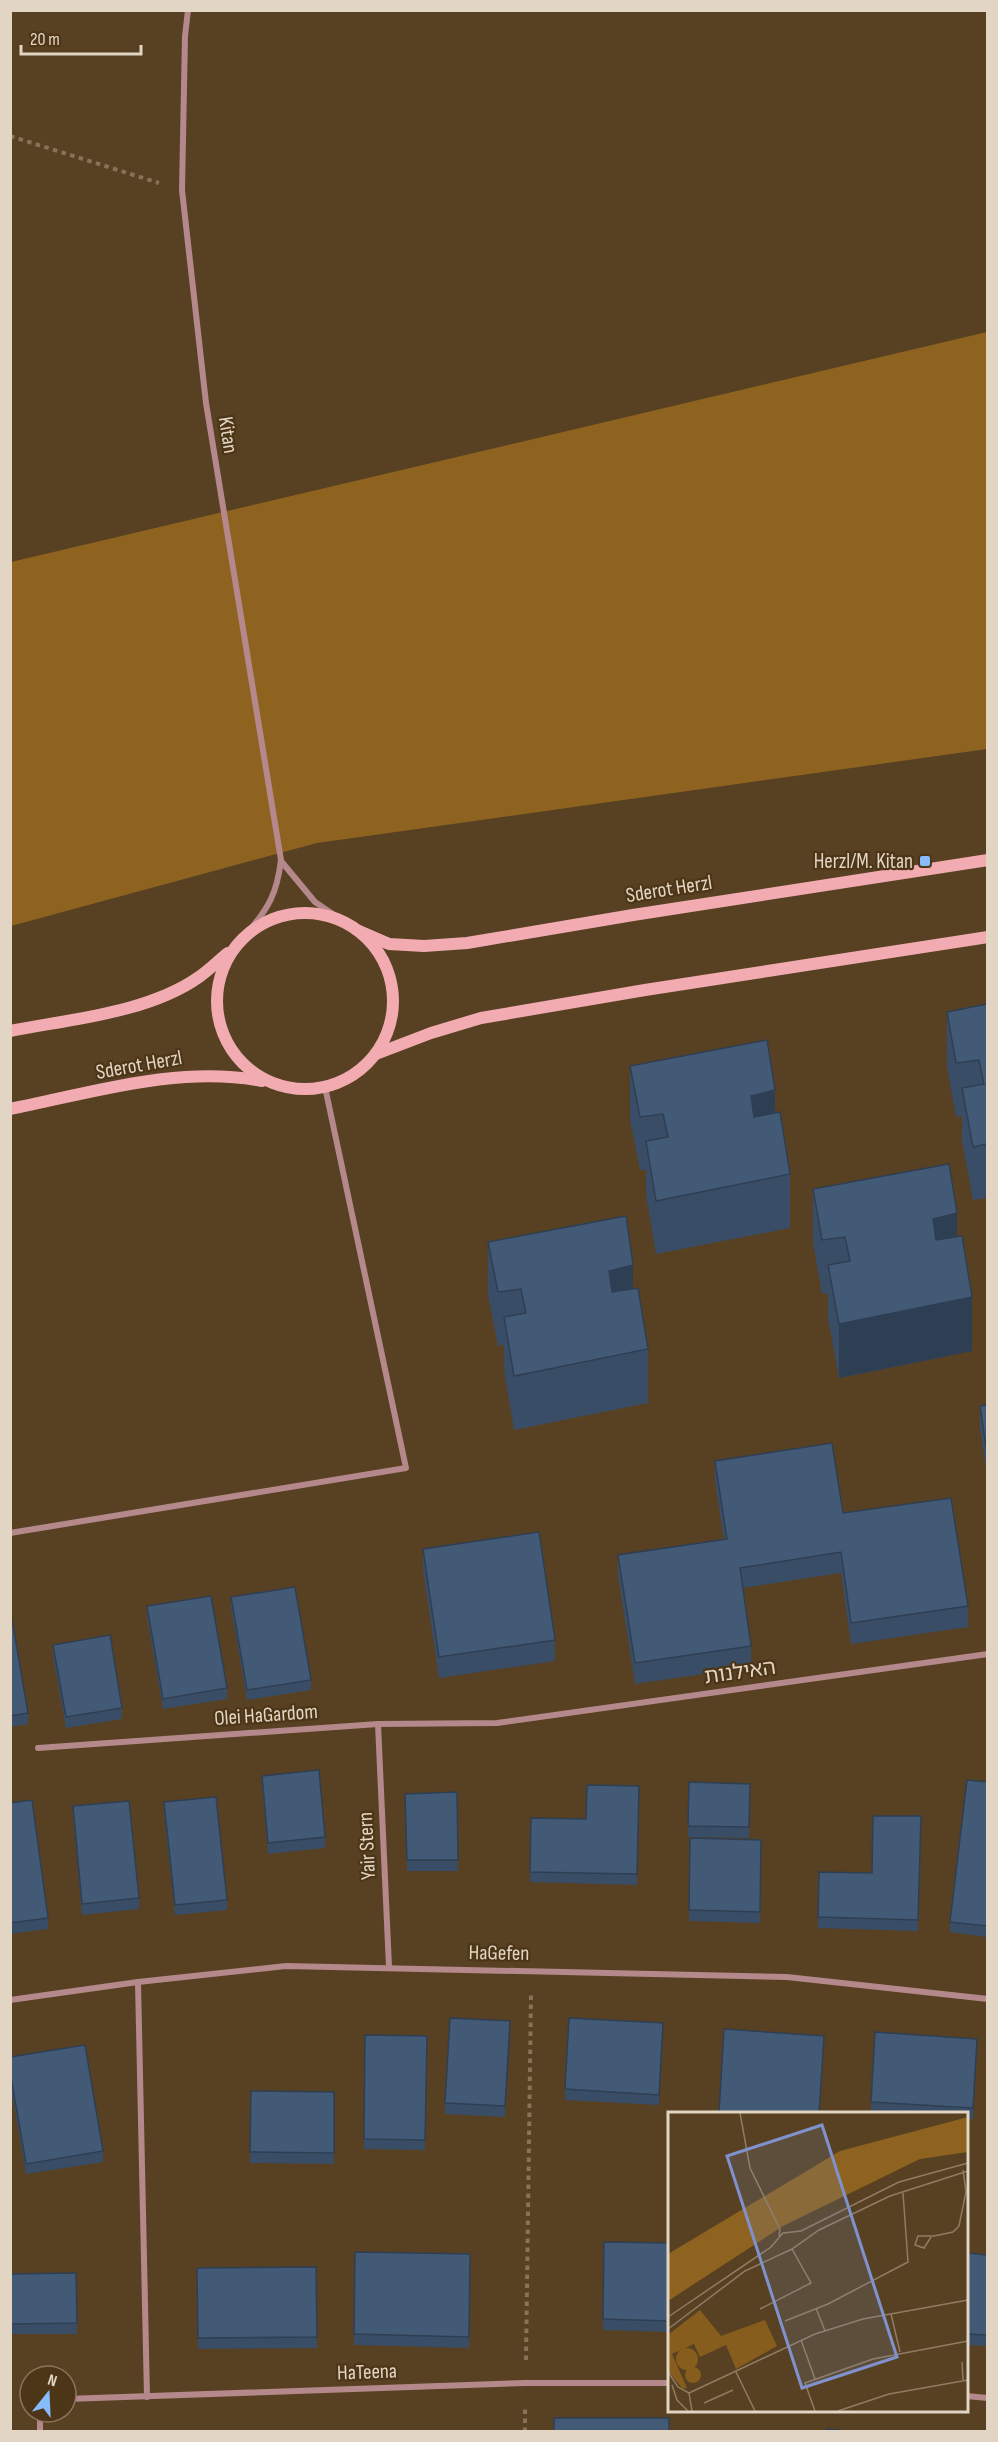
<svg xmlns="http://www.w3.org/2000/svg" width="998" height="2442" font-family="'Sofia Sans Condensed','Noto Sans Hebrew',sans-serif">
<rect width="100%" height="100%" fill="#574122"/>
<path fill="#8e6320" d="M987,332v417l-670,94 -306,83v-364z"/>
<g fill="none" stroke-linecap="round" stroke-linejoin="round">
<g stroke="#867358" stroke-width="4" stroke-dasharray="4.5 4.5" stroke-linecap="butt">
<path d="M10,136l149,47"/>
<path d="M526,2360l5,-365"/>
<path d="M525,2432v-26"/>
</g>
<g stroke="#b5888b" stroke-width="6">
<path d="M188,10l-3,26 -3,154 24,213 75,457c-4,33 -12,48 -34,73"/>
<path d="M281,861l34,41 31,21"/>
<path d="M10,1533l396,-65 -81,-381"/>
<path d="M378,1724l11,243"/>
<path d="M38,1748l340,-24 119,-1 491,-69"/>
<path d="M138,1982l9,415"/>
<path d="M10,2000l128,-18 148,-16 501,11 201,22"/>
<path d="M966,2396l22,2"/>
<path d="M66,2399l459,-16h145"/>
<path d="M40,2412v20"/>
</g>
<g stroke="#f2acb1" stroke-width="12">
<circle cx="305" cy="1001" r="88"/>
<path d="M359,931l30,13 35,2 43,-3 166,-28 355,-55"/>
<path d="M10,1031c61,-12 138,-18 189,-54 10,-7 19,-16 29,-24"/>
<path d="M376,1054l55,-21 50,-15 164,-28 343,-53"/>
<path d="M10,1109c82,-16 168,-44 252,-28"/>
</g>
</g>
<g fill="#3a4d66">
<path d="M987,1004v194l-14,2 -11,-59v-25l-6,1 -9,-51v-54z"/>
<path d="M630,1066l145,47 15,61v54l-134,26 -10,-59v-25h-6l-10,-50z"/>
<path d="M813,1189l144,48 15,114 -133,27 -11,-60v-25l-6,1 -9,-51z"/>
<path d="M488,1242l145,46 15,61v54l-134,27 -10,-60v-25l-6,1 -10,-51z"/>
<path d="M987,1405v69l-7,-47v-21z"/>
<path d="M715,1461l128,52 125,93v21l-117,17 -10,-71 -98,15 8,58v21l-116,17 -17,-108v-21l106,-15 -9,-59z"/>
<path d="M423,1549l132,91v21l-116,17 -16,-108z"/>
<path d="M231,1597l80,83v10l-64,10 -16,-92z"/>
<path d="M147,1606l80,82v11l-64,10 -16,-92z"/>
<path d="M10,1615l18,98v11l-18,3z"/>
<path d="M53,1645l69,63v11l-56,9 -13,-72z"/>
<path d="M262,1776l63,61v11l-57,6 -6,-68z"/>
<path d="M987,1782v155l-37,-5v-10z"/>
<path d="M750,1784l-1,54 -61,-1v-11z"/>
<path d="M639,1786l-2,99 -107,-3 1,-64 55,1z"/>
<path d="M457,1792l1,79h-51l-2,-77z"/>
<path d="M164,1802l63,98v10l-52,5 -11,-102z"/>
<path d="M10,1803l38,115v11l-38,5z"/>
<path d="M73,1806l66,92v11l-57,6 -9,-98z"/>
<path d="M921,1816l-3,115 -100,-3 1,-56 53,1z"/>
<path d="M690,1838l71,2 -1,83 -71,-2z"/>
<path d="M510,2032l-5,85 -60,-3v-11z"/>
<path d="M663,2034l-4,71 -94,-5v-11z"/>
<path d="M365,2035l62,1 -2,114 -61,-1z"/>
<path d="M977,2049l-4,70h-7v-5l-95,-1v-11z"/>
<path d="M10,2057l93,94v11l-77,12 -16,-92z"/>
<path d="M251,2091l83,1v72l-84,-1z"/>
<path d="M604,2242l65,1v89l-66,-2z"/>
<path d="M355,2252l115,2 -1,94 -115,-3z"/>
<path d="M966,2253l21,2v91l-21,-1z"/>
<path d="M316,2267l1,81 -119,1 -1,-81z"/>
<path d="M76,2273l1,61h-67v-60z"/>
</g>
<g fill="#2f3f53">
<path d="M775,1090v53l-24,6v-53z"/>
<path d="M957,1213v54l-24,5v-53z"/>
<path d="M633,1265v54l-24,6v-54z"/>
<path d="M972,1297v54l-133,27v-54z"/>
<path d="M510,2021v11l-5,85v-11z"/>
<path d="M663,2023v11l-4,71v-10z"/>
<path d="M977,2039v10l-4,70v-11z"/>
</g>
<g fill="#435a77" stroke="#2f3f53" stroke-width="1.5">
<path d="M987,1004v140l-14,3 -11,-59 22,-4 -5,-24 -23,3 -9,-51z"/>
<path d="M767,1040l8,50 -24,6 3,21 26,-5 10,62 -134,27 -10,-60 22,-4 -5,-23 -23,3 -10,-51z"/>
<path d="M949,1164l8,49 -24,6 3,21 26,-4 10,61 -133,27 -11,-59 22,-4 -5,-24 -23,3 -9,-51z"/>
<path d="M626,1216l7,49 -24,6 3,21 26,-4 10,61 -134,27 -10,-59 22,-4 -5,-24 -23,3 -10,-50z"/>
<path d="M987,1405v48l-7,-47z"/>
<path d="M832,1443l11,70 108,-15 17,108 -117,17 -10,-71 -101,16 11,78 -116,17 -17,-108 109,-16 -12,-78z"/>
<path d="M539,1532l16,108 -116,17 -16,-108z"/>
<path d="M295,1587l16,93 -64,10 -16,-93z"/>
<path d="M211,1596l16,92 -64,11 -16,-93z"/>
<path d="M11,1614l17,99 -18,3v-101z"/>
<path d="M110,1635l12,73 -56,9 -13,-72z"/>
<path d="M319,1770l6,67 -57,6 -6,-67z"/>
<path d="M967,1780l20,2v144l-37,-4z"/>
<path d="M689,1782l61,2 -1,43 -61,-1z"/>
<path d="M587,1785l52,1 -2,88 -107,-2 1,-54 55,1z"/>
<path d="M457,1792l1,68h-51l-2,-66z"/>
<path d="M216,1797l11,103 -52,5 -11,-103z"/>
<path d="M32,1800l16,118 -38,5v-120z"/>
<path d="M129,1801l10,97 -57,6 -9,-98z"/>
<path d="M873,1816h48l-3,104 -100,-3 1,-45 53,1z"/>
<path d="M690,1838l71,2 -1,72 -71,-2z"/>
<path d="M450,2018l60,3 -5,85 -60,-3z"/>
<path d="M569,2018l94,5 -4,72 -94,-6z"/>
<path d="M724,2029l100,7 -5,78 -100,-1z"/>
<path d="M875,2032l102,7 -4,69 -102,-6z"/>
<path d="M365,2035l62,1 -2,104 -61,-1z"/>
<path d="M85,2045l18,106 -77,13 -16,-93v-14z"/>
<path d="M251,2091l83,1v61l-84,-1z"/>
<path d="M604,2242l65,1v78l-66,-2z"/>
<path d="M355,2252l115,2 -1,83 -115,-3z"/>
<path d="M966,2253l21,2v80l-21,-1z"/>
<path d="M316,2267l1,70 -119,1 -1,-70z"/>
<path d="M76,2273l1,50 -67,1v-50z"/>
<rect x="554" y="2418" width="115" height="14"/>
<path d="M827,2429l30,3h-30z"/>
</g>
<rect fill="#87bbfb" stroke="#4c3617" stroke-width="2" x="919" y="855" width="12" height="12" rx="3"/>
<g text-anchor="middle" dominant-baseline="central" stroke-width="4.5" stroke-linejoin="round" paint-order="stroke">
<g font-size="21" fill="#e2d5c4" stroke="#4c3617">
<text transform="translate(228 435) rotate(81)">Kitan</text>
<text transform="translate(669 889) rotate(-9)">Sderot Herzl</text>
<text transform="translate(139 1065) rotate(-10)">Sderot Herzl</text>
<text transform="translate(740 1672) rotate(-8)">האילנות</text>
<text transform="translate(266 1715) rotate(-4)">Olei HaGardom</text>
<text transform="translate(367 1846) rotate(-93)">Yair Stern</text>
<text transform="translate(499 1953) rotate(1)">HaGefen</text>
<text transform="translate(367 2372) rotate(-2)">HaTeena</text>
</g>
<g font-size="21" fill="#e2d5c4" stroke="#4c3617" text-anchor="end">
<text x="913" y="861">Herzl/M. Kitan</text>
</g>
</g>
<g transform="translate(668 2112)">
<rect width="300" height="300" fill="#574122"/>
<path d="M32,198l21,26 44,-16 12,26 -41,23 -10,-24 -26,12 -6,-13 -22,10 15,34h-5l-14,-17v-36zM8 247a11 11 0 1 1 22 0a11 11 0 1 1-22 0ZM17 263a8 8 0 1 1 16 0a8 8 0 1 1-16 0Z" fill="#865d1c"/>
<path d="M300,5v35l-48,7 -137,67 -115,75v-47l172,-103z" fill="#8e6320"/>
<path fill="none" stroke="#8f7c63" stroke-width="1.5" d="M72,1l10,55 30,61 -1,7M266,124l19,-4 6,-6 7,-34 -3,-22M263,125l-7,11 -9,-3 3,-9h16M148,196l9,23M92,197l51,-26 -19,-34M223,202l9,38M0,205l103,-70 12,-14 18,-2 98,-49 69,-19M117,209l43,-17 80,-42 -5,-69M0,217l77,-58 47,-22 27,-19 71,-34 78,-25M133,228l14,39M294,250l1,18M0,260l10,15 11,6 3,18M68,260l19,39M4,273l5,15 11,11M21,281l126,-59 48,-15 105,-19M36,291l29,-13M147,299l-10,-28 68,-24 95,-18M170,299l51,-17 79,-14"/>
<path fill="#8092ce" fill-opacity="0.15" stroke="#8092ce" stroke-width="3" d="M154,13l75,232 -95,31 -75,-232z"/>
<rect width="300" height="300" fill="none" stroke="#e2d5c4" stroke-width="3"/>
</g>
<rect width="998" height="2442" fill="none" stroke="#e2d5c4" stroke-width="24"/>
<g transform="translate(48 2394) rotate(18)"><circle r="28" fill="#4c3617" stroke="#88765c" stroke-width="1.5"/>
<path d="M0-4.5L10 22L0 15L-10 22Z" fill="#87bbfb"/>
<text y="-9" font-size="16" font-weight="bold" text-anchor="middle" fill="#e2d5c4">N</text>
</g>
<path d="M21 45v9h120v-9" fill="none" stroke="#e2d5c4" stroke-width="3"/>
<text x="30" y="45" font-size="18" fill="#e2d5c4" stroke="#4c3617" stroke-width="4.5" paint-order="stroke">20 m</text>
</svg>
